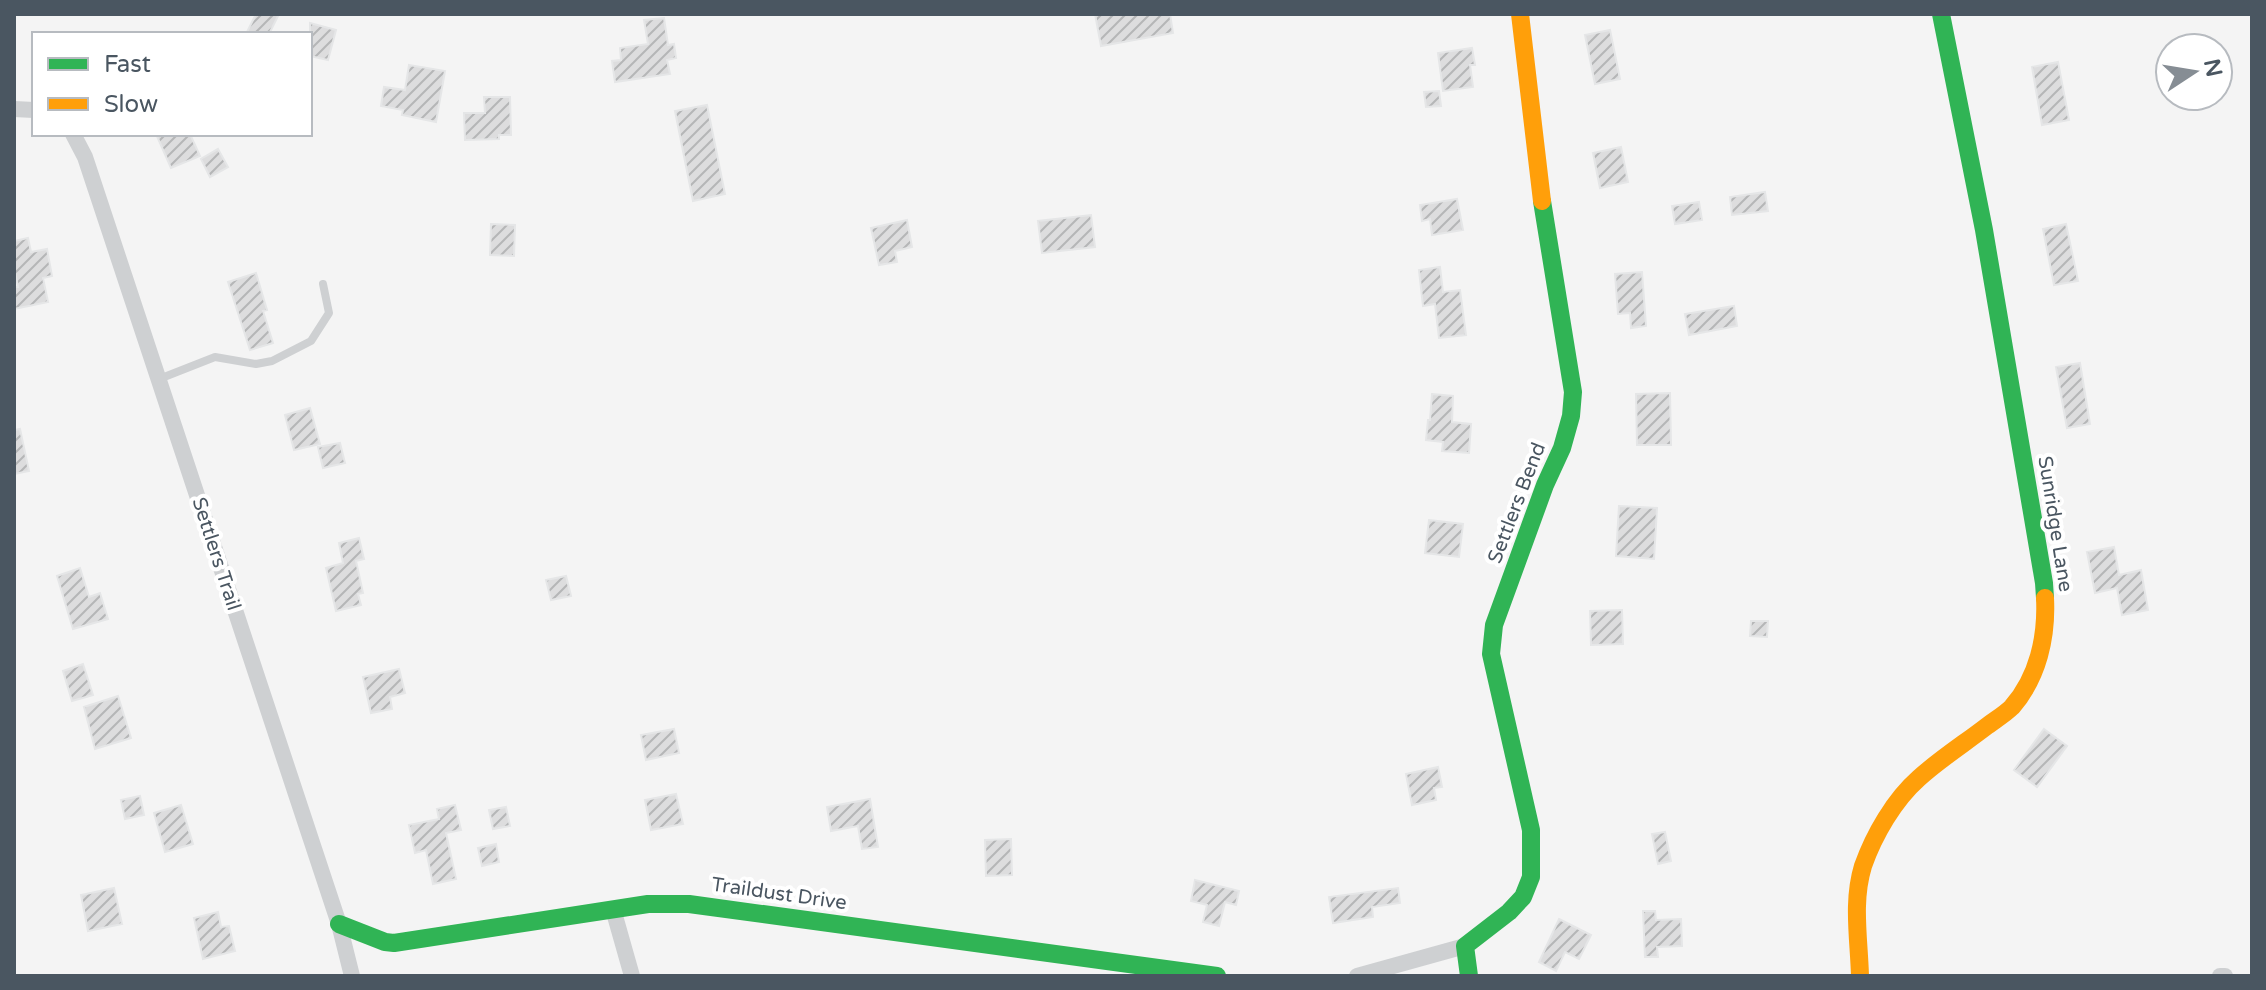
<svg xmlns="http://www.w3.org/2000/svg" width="2266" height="990" font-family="'Varela Round',sans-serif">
<defs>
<pattern id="building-hatch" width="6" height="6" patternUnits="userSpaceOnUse" patternTransform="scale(2)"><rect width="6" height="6" fill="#ddddde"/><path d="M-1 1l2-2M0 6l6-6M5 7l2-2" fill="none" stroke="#b5b6b7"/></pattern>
</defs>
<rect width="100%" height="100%" fill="#f4f4f4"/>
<g fill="url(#building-hatch)" stroke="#e5e6e7" stroke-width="2">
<path d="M256,14h23l-10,20h-23z"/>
<path d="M1095,14h75l3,19 -72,13z"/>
<path d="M664,18l4,27 6,-1 2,14 -9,2 3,14 -55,8 -3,-21 9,-1 -1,-12 28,-4 -4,-24z"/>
<path d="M310,23l26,7 -8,30 -18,-4z"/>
<path d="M1610,30l10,49 -25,5 -10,-49z"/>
<path d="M1472,48l3,17h-5l3,22 -30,4 -5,-38z"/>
<path d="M2058,62l11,58 -27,5 -10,-58z"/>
<path d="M409,65l36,6 -9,51 -34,-7 1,-5 -22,-4 3,-19 21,3z"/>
<path d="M1439,91l2,15 -15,1 -2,-15z"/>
<path d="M484,97h26l1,38h-12v4l-34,1 -1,-27h21z"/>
<path d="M707,105l18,89 -32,7 -18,-90z"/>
<path d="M156,134h34l10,22 -29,12z"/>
<path d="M1621,147l7,35 -28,6 -7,-35z"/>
<path d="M218,149l10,18 -18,10 -9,-18z"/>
<path d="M1765,192l3,19 -36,4 -2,-18z"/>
<path d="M1457,199l6,31 -31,5 -2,-16 -8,2 -2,-16z"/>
<path d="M1699,202l3,18 -27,4 -3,-18z"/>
<path d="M1091,215l4,32 -53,6 -4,-32z"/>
<path d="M907,220l5,27 -17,4 2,11 -18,3 -8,-37z"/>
<path d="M491,224l24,1 -1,31 -24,-1z"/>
<path d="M2066,224l12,57 -24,4 -11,-56z"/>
<path d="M28,238l3,14 16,-3 5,27 -9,2 5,24 -34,7v-22h4l-4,-20v-26z"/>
<path d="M1440,267l3,25 17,-2 6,45 -27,3 -4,-34 -12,2 -4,-36z"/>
<path d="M1642,272l4,54 -15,2 -1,-15 -12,1 -3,-40z"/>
<path d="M256,273l11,37 -4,1 10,32 -23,7 -22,-68z"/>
<path d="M1734,306l3,20 -48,9 -4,-21z"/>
<path d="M2080,363l10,61 -23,4 -11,-61z"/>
<path d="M1670,393l1,52h-34l-1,-51z"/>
<path d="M1432,394l21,2 -1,26 19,2 -2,29 -27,-2 1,-9 -17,-2 2,-20h2z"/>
<path d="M310,408l10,36 -26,6 -9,-35z"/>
<path d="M20,429l9,42 -15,3v-44z"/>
<path d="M340,443l5,20 -22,5 -5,-21z"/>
<path d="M1619,506l38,2 -3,51 -38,-3z"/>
<path d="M1429,520l34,4 -4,33 -34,-4z"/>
<path d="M359,538l5,21 -8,2 7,32 -5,1 3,11 -25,6 -10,-43 17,-5 -4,-20z"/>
<path d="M2114,547l5,28 22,-5 7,40 -26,5 -5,-27 -22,5 -8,-41z"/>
<path d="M80,568l9,29 11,-4 8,26 -35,10 -16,-53z"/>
<path d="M566,576l5,20 -20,4 -5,-20z"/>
<path d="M1622,610l1,34 -32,1 -1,-34z"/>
<path d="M1751,621h17l-1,16 -17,-1z"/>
<path d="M83,664l10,31 -21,6 -9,-30z"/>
<path d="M399,669l6,24 -15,4 2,12 -21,4 -8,-36z"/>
<path d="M118,696l13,42 -36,11 -11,-42z"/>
<path d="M674,729l5,24 -33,7 -5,-25z"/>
<path d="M2044,729l23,17 -30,41 -23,-17z"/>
<path d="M1438,767l4,20 -8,1 2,12 -24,5 -6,-31z"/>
<path d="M676,794l7,30 -32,6 -6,-30z"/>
<path d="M140,796l4,19 -19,4 -4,-19z"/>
<path d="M870,799l8,48 -16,2 -4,-23 -27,5 -4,-24z"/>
<path d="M181,805l12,39 -28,8 -11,-39z"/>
<path d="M455,805l6,25 -15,3 10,46 -23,5 -7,-34 -11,3 -6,-28 30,-6 -2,-10z"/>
<path d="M506,807l4,19 -17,3 -4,-19z"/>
<path d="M1665,832l6,29 -13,3 -6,-30z"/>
<path d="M1011,839l1,36 -26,1 -1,-36z"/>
<path d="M496,844l3,18 -17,4 -4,-18z"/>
<path d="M1195,880l44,11 -3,14 -11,-3 -6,24 -16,-4 4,-17 -16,-4z"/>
<path d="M114,888l8,36 -34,7 -7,-36z"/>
<path d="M1398,888l2,15 -28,4 1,10 -40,6 -4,-26z"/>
<path d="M1643,911h12l1,9 25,-1 1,27 -25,1 1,10h-13z"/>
<path d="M218,912l3,15 8,-1 6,25 -32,8 -9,-41z"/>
<path d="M1559,919l32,16 -12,24 -14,-7 -9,19 -17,-9z"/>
</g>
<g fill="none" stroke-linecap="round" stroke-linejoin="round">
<path stroke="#ced0d2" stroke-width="8" d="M159,379l56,-22 41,7 16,-3 39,-20 18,-28 -6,-29"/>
<g stroke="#ced0d2" stroke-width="16">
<path d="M14,109l20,1"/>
<path d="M73,134l12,23 254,767 13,52"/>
<path d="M613,909l19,67"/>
<path d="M1357,976l108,-30"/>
<path d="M2220,976h5"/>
</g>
<g stroke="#30b455" stroke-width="18">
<path d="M1941,14l43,216 60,353 1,15"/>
<path d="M339,924l46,18 9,1 254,-39h41l528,72"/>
<path d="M1469,976l-4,-30 44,-34 14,-15 8,-20v-47l-40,-176 3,-29 51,-140 17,-37 9,-32 2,-24 -31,-191"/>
</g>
<g stroke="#ff9f0a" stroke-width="18">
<path d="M1520,14l22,187"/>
<path d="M1860,976c-1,-37 -8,-74 3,-110 11,-31 31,-66 56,-88 21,-19 46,-35 68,-52 8,-6 18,-12 25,-19 26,-30 35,-70 33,-109"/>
</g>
</g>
<g text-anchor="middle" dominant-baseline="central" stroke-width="8" stroke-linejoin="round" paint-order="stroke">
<g font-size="20" fill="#4a5661" stroke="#fff">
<text transform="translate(1517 503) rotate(-69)">Settlers Bend</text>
<text transform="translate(2055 524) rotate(81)">Sunridge Lane</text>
<text transform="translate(216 554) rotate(72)">Settlers Trail</text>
<text transform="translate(779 894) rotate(8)">Traildust Drive</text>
</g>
</g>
<rect width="2266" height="990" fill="none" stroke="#4a5661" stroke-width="32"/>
<rect x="32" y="32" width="280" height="104" fill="#ffffff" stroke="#b7bbc0" stroke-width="2"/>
<rect x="48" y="58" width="40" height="12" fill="#30b455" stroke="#b7bbc0" stroke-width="2"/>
<text x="104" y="72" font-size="24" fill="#4a5661">Fast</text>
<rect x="48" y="98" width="40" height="12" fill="#ff9f0a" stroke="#b7bbc0" stroke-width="2"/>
<text x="104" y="112" font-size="24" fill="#4a5661">Slow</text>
<g transform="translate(2194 72) rotate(78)"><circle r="38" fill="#ffffff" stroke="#b7bbc0" stroke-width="2"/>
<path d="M0-6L14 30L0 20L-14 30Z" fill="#868d94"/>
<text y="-12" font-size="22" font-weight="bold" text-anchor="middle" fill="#4a5661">N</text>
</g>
</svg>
